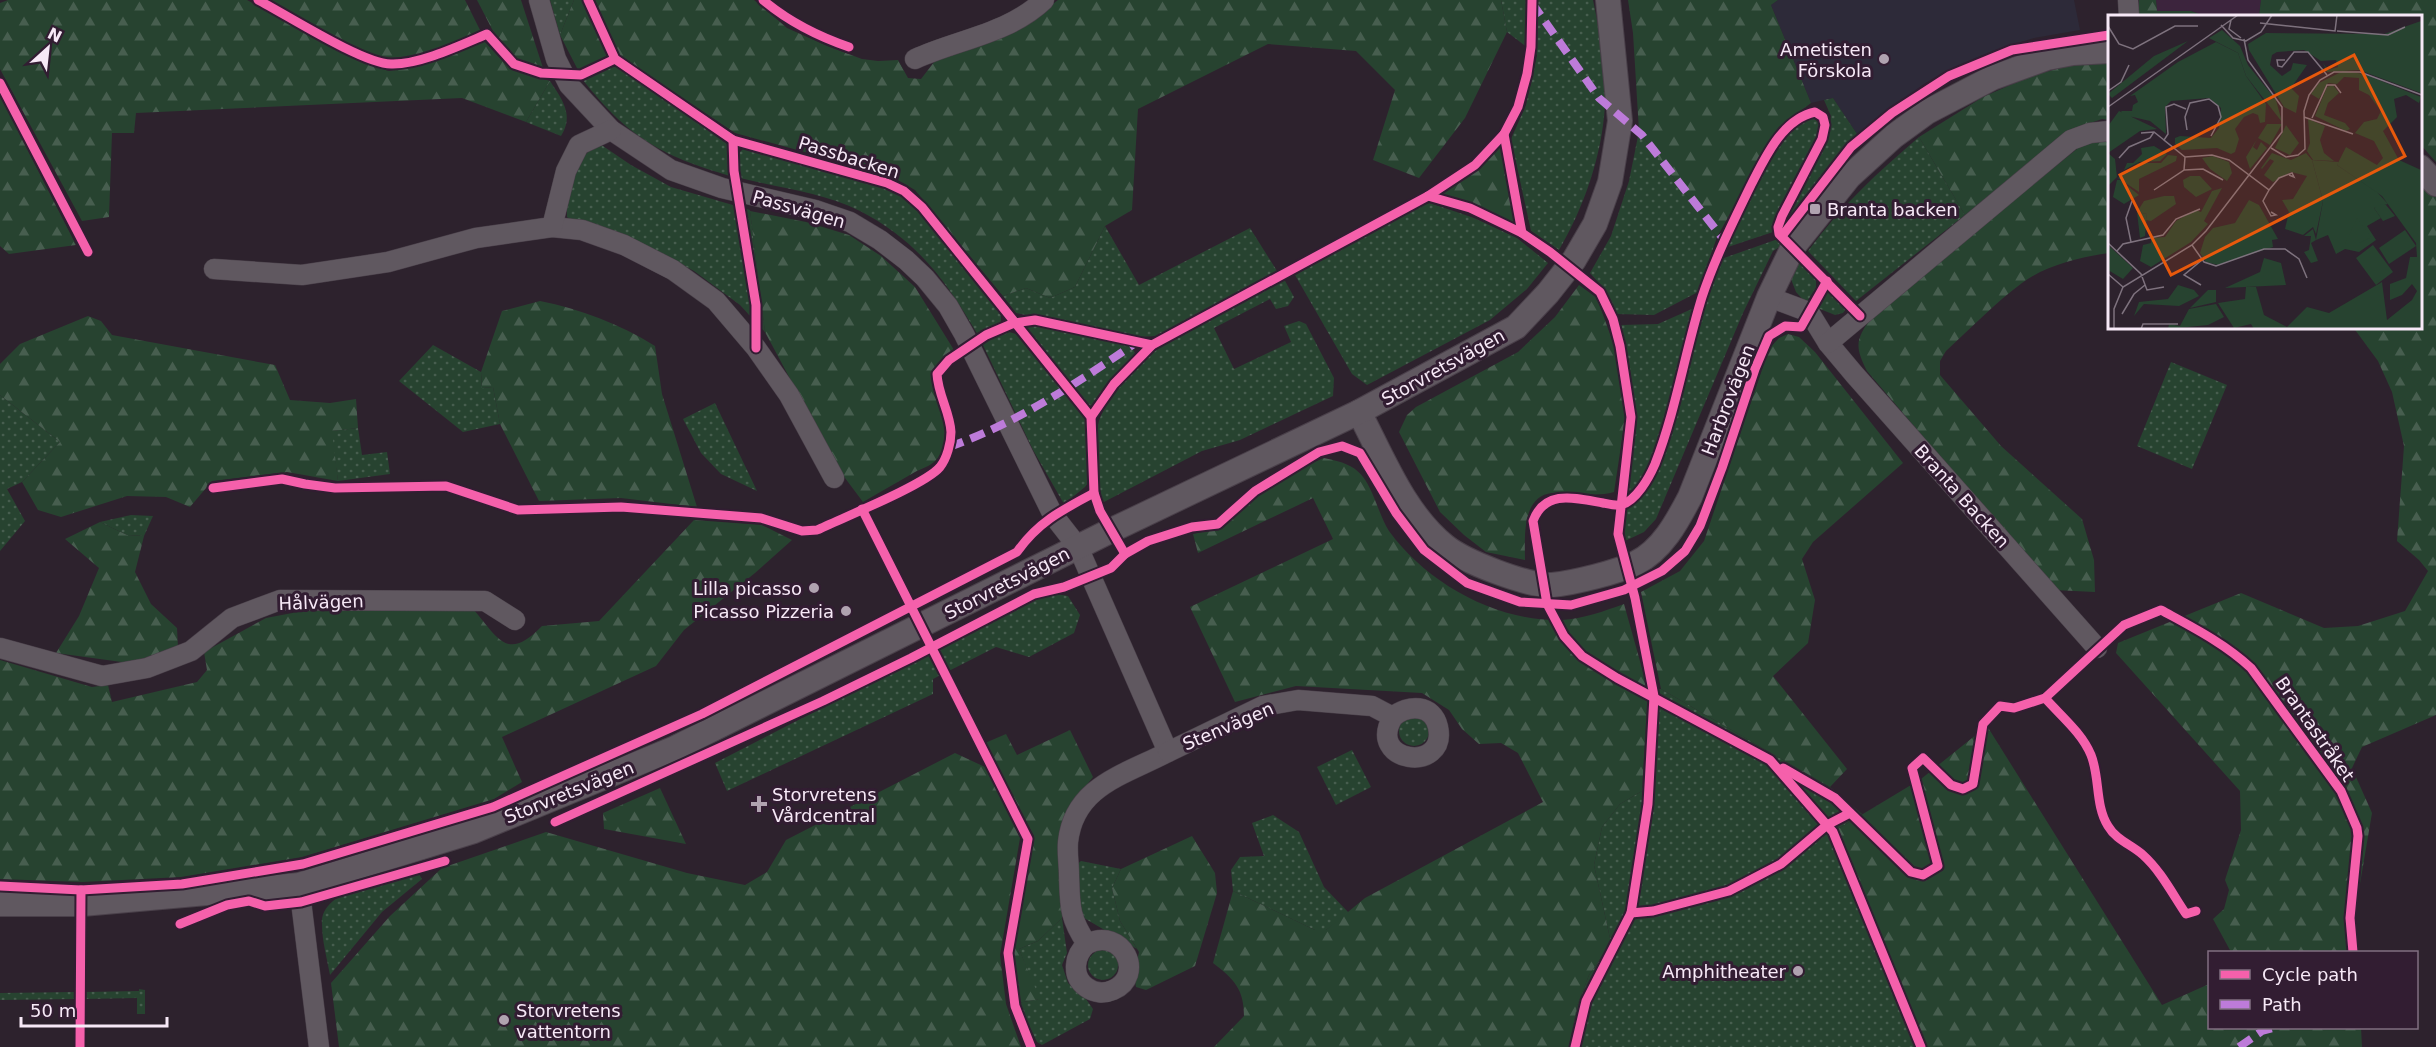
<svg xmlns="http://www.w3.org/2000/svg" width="2436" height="1047" font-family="'DejaVu Sans',sans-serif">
<defs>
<pattern id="grass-dots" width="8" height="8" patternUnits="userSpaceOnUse" patternTransform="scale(1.5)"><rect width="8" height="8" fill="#274330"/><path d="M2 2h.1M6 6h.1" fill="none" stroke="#475e4f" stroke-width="1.8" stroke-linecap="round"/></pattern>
<pattern id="forest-firs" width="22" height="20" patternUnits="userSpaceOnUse" patternTransform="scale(1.5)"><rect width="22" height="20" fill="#274330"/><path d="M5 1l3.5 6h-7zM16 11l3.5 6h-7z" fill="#475e4f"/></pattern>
</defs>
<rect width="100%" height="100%" fill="#2d222d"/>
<path fill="#3c243d" d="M2156,0h105l-2,16h-54l-14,-5h-34z"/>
<path fill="#2d2a39" d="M1778,0h296l6,30 -46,8 -39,12 -41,17 -30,17 -67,50 -24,-36 -22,5 -40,-98z"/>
<g fill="url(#grass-dots)">
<path d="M550,0h24l-14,35z"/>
<path d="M1501,0h92c7,34 14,70 12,105 -3,51 -21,102 -46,145l-28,-19 -20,-92 15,-34 11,-50 -30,-23z"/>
<path d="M610,66l10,2 107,76 3,32c-71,-21 -102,-39 -148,-97z"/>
<path d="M550,81c11,17 25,34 11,55l-35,-14z"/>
<path d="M1833,98l24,36 -72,89 43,-86 3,-21 -7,-16z"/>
<path d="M1814,118l6,6 -1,13 -41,77 -5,18 -48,16c15,-30 54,-128 89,-130z"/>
<path d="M1639,131l78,106 -19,55 -44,23 -38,-1 -11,-24 -15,-17 21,-37 18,-55z"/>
<path d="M1919,137l46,78 -109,86 -48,-50c32,-44 70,-79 111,-114z"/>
<path d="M600,144l31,21 40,22 79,23 15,122 -25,-27 -46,-34 -65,-34 -53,-14 -9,-6c0,-29 5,-59 33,-73z"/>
<path d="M744,148l141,40 17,8 16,14 83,105v8l-23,12c-32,-54 -60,-94 -118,-124 -36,-18 -81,-23 -120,-33l-1,-25z"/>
<path d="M1430,203l44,15 43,20 31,25 -21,26 -37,31 -123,65 -15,-11 -57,-99 124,-69z"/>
<path d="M1105,226l34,59 111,-57 27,43 -121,65 -19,1 -121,-24 -13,-17 23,-8 24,10 25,-11z"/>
<path d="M1778,239l5,6 -10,6 -30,62 -87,206 -12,13 -19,9 -2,-29 19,-17 16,-29 16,-48 32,-118 15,-41z"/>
<path d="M1795,255l21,23v10l-10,15 -10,-11 -7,-18z"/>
<path d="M1284,279l10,18 -6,9 -12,3 -6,-10 -56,29 20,41 57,-27 -7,-16 15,-5 7,3 28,54 -1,18 -93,44 -38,11 -100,52c-3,-22 -7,-57 -4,-78 4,-22 39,-64 57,-76 39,-26 87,-48 129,-70z"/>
<path d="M1828,290l18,19 -3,4 -8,2 -20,-8z"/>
<path d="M1694,308c-8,35 -36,159 -58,179 -2,2 -5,3 -8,5l9,-72 -9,-64 -7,-31 37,-1z"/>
<path d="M1033,325l98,21 4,7 -42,53 -6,-1 -62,-76z"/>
<path d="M1009,332l7,2 71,87 4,58 -6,8 -21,17 -31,-54 -51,-107z"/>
<path d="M433,345l48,27 1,16 11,-1 7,37 -37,8 -64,-51z"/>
<path d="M2171,362l56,23 -35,84 -55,-23z"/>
<path d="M0,395l60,47 -38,40 -15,7 18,32 -25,30z"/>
<path d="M715,403l42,88 -36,-17 -20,-21 -18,-34z"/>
<path d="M358,428l4,27 25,-3 3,22 -52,7 -7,-50z"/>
<path d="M131,515l22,1 -9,20 -17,-1 -27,-13z"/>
<path d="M1050,593l18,3 12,19 -6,18 -45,24 -33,-10 -63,32v15l-206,97 -12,-28 324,-167z"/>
<path d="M1661,689l169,98 32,27 -29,18 88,215h-352l8,-41 12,-31 22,-32 -17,-78 8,-38 18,-23 22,-13 6,-101z"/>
<circle cx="1414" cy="731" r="15"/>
<path d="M1352,750l19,37 -35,18 -19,-38z"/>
<path d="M1273,815l26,17 25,55 25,26 -23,17h-11l-82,-39 -2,-21 9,-13 24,-1 -12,-33z"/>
<path d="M1081,861l40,8 -9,19 8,33 17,28 -53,-31 -6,-11 -2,-42z"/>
<path d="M419,874l3,5 -40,33 -52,63c-3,-17 -8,-34 -8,-51 -2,-37 71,-44 97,-50z"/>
<path d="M1062,918l5,35 -5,12 6,18 18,16 7,10 -3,10 -48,26 -5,-3 -19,-39 21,-4 -20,-50 19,-8z"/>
<circle cx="1103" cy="965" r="15"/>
<path d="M139,989l6,1v24h-8v-16l-53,1v-7l55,-1z"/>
<path d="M76,992v7l-76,1v-7z"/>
</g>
<g fill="url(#forest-firs)">
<path d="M8,0h239l116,63 26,8 47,-11 48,-19 26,28 40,12 -24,41 -64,-24 -326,15 -2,20h-22l-3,84 -27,4 -82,-152v-66z"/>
<path d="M271,0h194l15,30c-22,10 -63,30 -88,30 -24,-1 -97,-47 -121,-60z"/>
<path d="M477,0h44l22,68 -27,-9 -23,-28z"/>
<path d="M574,0h8l25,56 -28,16 -19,-37z"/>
<path d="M595,0h159l33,28 40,18 35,13 16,2 20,-1 10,18 13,1 17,-22 45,-12 36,-15 39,-30h443l6,32 -42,86 -46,60 -46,-18 22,-70 -39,-39 -88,-7 -130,65 -6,101 -27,16 -30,61 -25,11 -24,-10 -23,8 -88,-106 -26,-15 -154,-42 -115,-77z"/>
<path d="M1628,0h150l-7,5 40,98 -32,24 -62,110 -78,-106 -6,-98z"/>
<path d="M2139,0h17l1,11h34l14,5h-66z"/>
<path d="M2261,0h175v162l-16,-18v-128h-161z"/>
<path d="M2086,61h23v59l-7,-1 -32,11 -105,85 -46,-78 64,-40 48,-21z"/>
<path d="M0,96l76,149 -67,9 -9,-8z"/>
<path d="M2097,141h12v112c-28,4 -63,12 -87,30 -27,20 -51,45 -76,68l-6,10v14l61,71 81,73 12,41 1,32 -41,-2 -187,-219c-13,-26 -11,-31 5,-55l206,-168z"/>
<path d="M1501,145l15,79 -44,-20 -30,-10 37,-25z"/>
<path d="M2420,182l16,14v519l-74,32 -10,21 20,45 -18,106 2,33h-125l-18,-33 11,-10 5,-19 -4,-10 16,-50 -1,-39 -124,-138 2,-10 123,-50 83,35 34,-2 47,-15 23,-40 -9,-11 -22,-19 7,-95 -12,-54 -14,-31 -25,-34h67z"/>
<path d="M750,211l56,11 43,13 32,21 34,31 39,63c-9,7 -18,13 -21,24 -7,23 30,58 2,87 -5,5 -14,8 -20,11 -17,10 -35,20 -52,30l-24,-32 -74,-138z"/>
<path d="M1579,285l18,13 18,50 10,71 -11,73c-21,6 -41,-1 -62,1 -31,3 -27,46 -27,67l-39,-8 -22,-17 -24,-23 -41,-80 8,-17 9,-8 102,-55 37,-35z"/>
<path d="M540,301c40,8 80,23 115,45l7,48 35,113 -76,-9 -82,3 -39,-77 -7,-37 -11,1 -1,-16 21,-61z"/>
<path d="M88,316l13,5 11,14 163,30 15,35 40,3 26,-4 2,29 -26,3 6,50 -51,-9 -75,9 -22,26 -24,-10 -39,-1 -66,21 -23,-7 -16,-28 38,-40 -60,-47v-31l20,-20z"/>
<path d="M1788,334l11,3 16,15 88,111 -90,79 -11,17 13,41 -7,43 -35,33 74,93 -17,18 -169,-98 -20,-97 39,-21 24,-30 65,-192 10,-11z"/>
<path d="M1324,458c38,7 42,19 55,52 3,7 6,15 10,21 38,52 107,91 173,89 21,-1 42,-9 62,-16l24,86 -6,101 -22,13 -18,23 -8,38 17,78 -22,32 -12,31 -8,41h-355l30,-31c0,-27 -10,-37 -31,-53l20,-72 82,39h11l39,-32 178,-96 -25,-49 -17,-10 -22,1 -17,-15 -13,-19 -27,-17 -126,-7 -61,16 -45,-95 143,-68 -20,-41 -115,55 -5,-19 28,-6 15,-18 30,-22 36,-21z"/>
<path d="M694,520l68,5 30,15 -37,33 -71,57 -28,36 -154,71 20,45 -28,17 -192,58 -121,20 -99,5 -82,-3v-219l92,27 16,-2 4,17 85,-20 10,-12 -3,-18 62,-34 37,-7 170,-2c26,30 34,53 69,17l57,-5z"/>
<path d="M100,522l27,13 17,1 -9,36 16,32 26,24 1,19 -49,16 -73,-10 23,-37 20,-48 -34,-29z"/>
<path d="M1987,726l175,279 47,-21 1,44h151l1,19h-441l-88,-215 88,-53z"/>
<path d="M1070,730l23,47 -22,28 -9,24v89l-24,23 -19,8 21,50 -22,4 -5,-49 21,-118 -49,-93 21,-9 11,21z"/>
<path d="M955,753l30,14 35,71 -20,117 6,49 15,43h-682l-8,-64 59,-67 52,-48 104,-36 141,41 58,12 22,-13 19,-32z"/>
<path d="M660,788l26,56 -82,-15 -1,-16z"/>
<path d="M1192,836l23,37 2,20 -22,73 -49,24 -10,-3 -2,-11 5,-24 -19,-31 -8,-33 9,-19z"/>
</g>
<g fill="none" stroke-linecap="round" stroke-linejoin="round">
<defs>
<g id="minor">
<path d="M539,0l17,59 13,26 42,45 60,40 51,18 93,22 35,12 30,18 26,20 19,18 23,28 16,28 89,181 25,32 90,205c-44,23 -94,34 -100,90 -1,11 1,22 1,33 1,31 0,42 18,69 -13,11 -16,32 -1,43 8,6 18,7 27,3 33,-14 10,-64 -26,-46"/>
<path d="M2128,0l1,16"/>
<path d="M915,59c44,-20 93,-25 129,-59"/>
<path d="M552,227l30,3 42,15 49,25 43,31 40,47 33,47 45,83"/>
<path d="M214,269l88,6 86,-13 88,-24 76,-11 14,-56 13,-26 32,-15"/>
<path d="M1769,297l40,15 19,31 26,31 243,274"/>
<path d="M1828,343l243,-203 19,-7 19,-2"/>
<path d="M0,648l102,28 45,-8 44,-17 41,-33 48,-18 205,1 30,19"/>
<path d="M1168,752l95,-46 35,-6 74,6 21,11c15,-13 40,-13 45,10 10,47 -73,36 -45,-10"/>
<path d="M299,885l20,162"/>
</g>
<g id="tertiary">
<path d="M2420,167l16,17"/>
<path d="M1359,412c24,46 45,101 86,134 20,16 82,40 107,39 21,-2 66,-13 84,-22 26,-13 41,-41 54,-66l79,-200 24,-50 56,-70 45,-41 33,-24 65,-34 55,-20 26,-5 36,-2"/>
<path d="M0,904h82l217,-19 175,-54 201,-83 437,-218 247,-118 157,-85 32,-34 26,-33 21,-36 15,-42 10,-61 -12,-121"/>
</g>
</defs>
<use href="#minor" stroke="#4a404a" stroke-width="21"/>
<use href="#tertiary" stroke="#4a404a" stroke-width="26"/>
<use href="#minor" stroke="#605860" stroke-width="20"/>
<use href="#tertiary" stroke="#605860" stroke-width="24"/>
<g stroke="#bd7bd9" stroke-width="8" stroke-dasharray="15 8" stroke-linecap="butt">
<path d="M1532,3l67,95 43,37 82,105"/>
<path d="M949,447c68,-24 128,-64 188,-105"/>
<path d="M2239,1047l23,-16 11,-3"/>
</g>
<defs>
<g id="cycleway">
<path d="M258,0c29,15 105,64 133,64 28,1 70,-19 96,-30l27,30 27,9 40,2 34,-16"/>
<path d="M588,0l27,59 118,81 154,43 17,8 18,16 169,210 3,76 6,18 25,43"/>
<path d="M763,0c26,22 54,36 86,47"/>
<path d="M0,83l88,169"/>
<path d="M1504,134l18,99"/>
<path d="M733,140l1,31 22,134v43"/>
<path d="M1428,196l42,12 52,25 28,19 50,40 13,27 7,27 11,71 -13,117 17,64 19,98 -6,108 -17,109 -45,88 -11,46"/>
<path d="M1782,236l69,-89 41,-34 57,-37 63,-26 97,-15"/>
<path d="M1860,316l-81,-82 -1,-7 4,-11 40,-77 3,-14 -2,-8 -8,-5c-33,7 -50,46 -64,73 -18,37 -36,73 -49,112 -17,55 -26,113 -47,167 -6,14 -19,37 -34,41 -5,1 -13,-1 -18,-2 -28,-5 -58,-14 -70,18l14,83 17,32 18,20 35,22 153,82 63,72 88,215"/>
<path d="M1091,417l23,-33 38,-39 276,-149 47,-31 29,-31 14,-27 9,-33 4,-27 1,-47"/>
<path d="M213,488l69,-9 23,5 30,4 111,-2 72,24 103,-3 140,11 41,13 15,-1c25,-12 108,-45 123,-63 7,-9 11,-24 11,-35 -1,-20 -13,-37 -14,-58l12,-14 37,-25 28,-12 21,-3 117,25"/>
<path d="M862,509l166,330 -20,114 7,53 16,41"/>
<path d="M2045,698c16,18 37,35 46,57 9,22 4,51 17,71 8,14 24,19 35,29 18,16 30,40 43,59l10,-3"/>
<path d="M1783,768l52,30 76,74 12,3 15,-9 -26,-98 11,-10 28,27 12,4 10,-5 10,-60 17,-18 14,2 31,-10 79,-73 37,-15c31,17 63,33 90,58l90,123 16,37 1,8 -8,82 3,34"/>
<path d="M555,822l268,-121 88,-43 123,-64 30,-7 47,-19 14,-14 23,-13 44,-14 26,-3 37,-33 64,-39 23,-6 18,7 36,60 28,37 43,33 53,19 51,3 53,-15 38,-19 23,-20 15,-25 22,-58 33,-99 14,-33 16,-10 16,1 26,-46"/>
<path d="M0,886l81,4 101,-6 121,-20 190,-57 209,-93 315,-162c21,-30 45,-42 77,-59"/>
<path d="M1631,913l22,-2 76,-20 52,-27 46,-39 23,-12"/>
<path d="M180,924l47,-19 22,-4 16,5 36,-4 144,-41"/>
<path d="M80,1047l1,-157"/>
</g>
</defs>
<use href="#cycleway" stroke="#321d32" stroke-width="13"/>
<use href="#cycleway" stroke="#f560ab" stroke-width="9"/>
</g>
<g fill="#b0a3b0" stroke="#321d32" stroke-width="2">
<circle cx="1884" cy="59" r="6"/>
<rect x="1809" y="203" width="12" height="12" rx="3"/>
<circle cx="814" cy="588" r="6"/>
<circle cx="846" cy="611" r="6"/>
<path d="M756 795h6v6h6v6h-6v6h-6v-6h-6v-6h6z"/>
<circle cx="1798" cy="971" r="6"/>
<circle cx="504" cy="1020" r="6"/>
</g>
<g text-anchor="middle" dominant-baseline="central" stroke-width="6" stroke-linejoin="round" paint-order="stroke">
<g font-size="18" fill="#f7e9f7" stroke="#321d32" text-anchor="end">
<text x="1872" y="49">Ametisten<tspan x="1872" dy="21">Förskola</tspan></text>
<text x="1827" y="209" text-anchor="start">Branta backen</text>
<text x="802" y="588">Lilla picasso</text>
<text x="834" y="611">Picasso Pizzeria</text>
<text x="772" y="794" text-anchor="start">Storvretens<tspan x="772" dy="21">Vårdcentral</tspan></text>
<text x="1786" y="971">Amphitheater</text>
<text x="516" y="1010" text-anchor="start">Storvretens<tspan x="516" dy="21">vattentorn</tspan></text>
</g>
<g font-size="18" fill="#f7e9f7" stroke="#321d32">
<text transform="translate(849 157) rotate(17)">Passbacken</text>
<text transform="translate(799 209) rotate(16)">Passvägen</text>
<text transform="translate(1443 367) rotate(-29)">Storvretsvägen</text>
<text transform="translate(1728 400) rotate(-69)">Harbrovägen</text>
<text transform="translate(1962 496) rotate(48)">Branta Backen</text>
<text transform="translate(1007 583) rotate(-27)">Storvretsvägen</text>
<text transform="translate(321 602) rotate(-2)">Hålvägen</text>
<text transform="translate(1228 726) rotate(-23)">Stenvägen</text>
<text transform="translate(2315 729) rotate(55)">Brantastråket</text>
<text transform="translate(569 792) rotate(-22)">Storvretsvägen</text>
</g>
</g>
<g transform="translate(2108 15)">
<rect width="314" height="314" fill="#2d222d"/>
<path d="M114,15l18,16 8,19 28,35 6,22 -36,-46 -8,-23 -29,-15zM159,109h15l-12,21 -12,-7zM149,124l-4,8 4,3 4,-8 6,6 -17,21 -4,-12zM204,145l27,2 -2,3 40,27 11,12 -14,4 7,10 -14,8 9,14 -17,12 -14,-3 -9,5 -8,-19 -12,5 7,-39zM29,197l10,2 -2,22 -5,2zM70,270l16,5 5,6 -20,10 -35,-2 -10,12 5,-14 29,-3zM100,275h8v12l-26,6z" fill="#274330"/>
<path d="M313,6v72l-62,-23 -32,2 -4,-9 5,7 10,-3 -2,-7 -15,1 -17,-11 -27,2 -5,3 -2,10 12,11 9,-6 2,-7 14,2 -16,23 8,8 -3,17 -12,-6 -35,-57 -1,-6 18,-11 118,1zM80,26l-76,57 -4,-4 46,-38zM108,27l22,11 8,23 20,28 -1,18 -5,1 -2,-8 -5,-2 -9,4 -9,12 4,10 -4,13 -4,2 -14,-6 -35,2 -7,-6v-6l5,-2 31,2 8,-10 2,-20 -12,-10 -38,3 -6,6 1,27 -16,-13 -26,-6 -3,-4h11l1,-6 5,-3 -3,-7 -5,1 48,-34zM235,56l21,3 57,23 -2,6 -13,-8 -12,4 3,18 -14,14 16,29 22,10v158l-167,1 -3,-5 -17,4 -16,-25 27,-4 1,-12h10l8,28 23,12 20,-20 22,6 53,-31 5,38 25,-20 5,-9 -5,-7 -10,11 -12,5v-16l16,-6 4,-21h7l-1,-14 -34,-47 -45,-31 9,-18 31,18 6,-7 -9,-17 -19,-8 9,-11 13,-3 4,-8 -12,-16 -10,-5v-12l-15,-1 -7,7 -9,-1 -9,16 -8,-5 8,-11zM225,70l6,8 -11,10 -4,12 21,8 5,6 -4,2 -31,-15 12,-29zM11,96l38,18 -17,2 -32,22 7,6 2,18 -9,9v-60zM200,104l17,7 -5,14 4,13 10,8 -21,-1 -6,-9 3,-8zM178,110l13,18 -9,12 -15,-7zM46,131l13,8 -7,7 -21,1 -15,8 3,-7h6l9,-9 -1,-6zM164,138l19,7 15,-7 6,7 11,41 -7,33 -3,-7 -10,8 -18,-6 4,-17 -7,-12 11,-1 14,-23 -16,-4 -18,10 -9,-7 10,-14 -4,-2 -8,10 -1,-1zM60,140l9,1 -1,5 -37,18v13l-21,-14 20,-15h23zM105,141l16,6 3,11 -5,8 -17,-12 -8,-11zM82,161h10l12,13 -16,8 -12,-10 -1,-7zM9,165h3l19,15 -15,9 -11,-7zM114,173l-18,33 4,3 -17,18 -40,25 -11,-6 3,-16 8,-2v-5l14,-1 11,-16 19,-11 6,2 11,-21zM56,181h10l2,8 -25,17 -5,-1 1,-6 -10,-2 7,-11zM141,185l10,5 19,34 -6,1 1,7 -55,18 -12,-3 -6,-9 5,-16 8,-9 22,-5zM205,214l3,11 -5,3 7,18 -7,2 -7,-11 5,-2 2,-14h-7zM0,230l25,23 -10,11 -15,-9zM156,243l17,5 5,22 -61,3 35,-16zM108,289l8,13 -16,8 -40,4 1,-5 11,2 9,-17z" fill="#274330"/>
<path d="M272,189l6,1 9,11 -12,5 -9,-13zM249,203l14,19 -13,7h-13zM297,215l11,16 -27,18 -10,-16zM265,230l20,27 -17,13 -20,-27z" fill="#274330"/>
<path fill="none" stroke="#7e727e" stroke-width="1.5" d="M123,5l-2,9 12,9M152,8l75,8 2,-16M113,10l12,13 13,3 15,-9 11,-17M0,11l11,18 14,5 42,-23h23M229,16l51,4 17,-8M177,45h-8l1,6 4,1 12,-15h14l19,23M0,76l13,-9 8,-17M0,92l130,-92M78,94l-12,-5 -8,3 2,27 -4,6 21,17 27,-2 17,5 40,30 -6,11 8,15 5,-1 -5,-3M196,102l49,17M204,103l15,-33h8l6,8M79,115l-2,-13 5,-14 19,-4 9,7 3,11 -10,19M33,118l13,-1 10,8M163,133l15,9 12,-2 7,-6 -1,-38 5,-16 11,-15 14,-8h26l62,23M11,143l10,-11 21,-9 4,-6M76,155l19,-1 20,11M46,175l30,-20 1,-13M161,175l10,-12 13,-5 2,4 -5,-2M23,227l-5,-24 6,-17M0,228l33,31 6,16 17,-3M84,230l12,17 12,4 48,-17h21l14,10 8,19M9,236l6,-7 40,-9 13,-16 24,-10M0,259l15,13M93,270l-17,-10 18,-15M14,299l12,-20 11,-9M6,314v-20l9,-22 69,-42 14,-14 76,-99v-25l-34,-47 -4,-21M33,314l2,-5h35"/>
<path fill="#e8590c" fill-opacity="0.15" stroke="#e8590c" stroke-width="3" d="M246,40l51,101 -234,119 -51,-100z"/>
<rect width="314" height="314" fill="none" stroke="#f7e9f7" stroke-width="3"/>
</g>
<rect x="2208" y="951" width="210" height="78" fill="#321d32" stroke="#816f81" stroke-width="1.5"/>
<rect x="2220" y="970" width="30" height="9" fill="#f560ab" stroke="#816f81" stroke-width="1.5"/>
<text x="2262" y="981" font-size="18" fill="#f7e9f7">Cycle path</text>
<rect x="2220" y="1000" width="30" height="9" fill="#bd7bd9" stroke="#816f81" stroke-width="1.5"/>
<text x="2262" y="1011" font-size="18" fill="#f7e9f7">Path</text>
<g transform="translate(48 48) rotate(27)" stroke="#321d32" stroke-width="4.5" paint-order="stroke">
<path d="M0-4.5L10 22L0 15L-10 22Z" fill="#f7e9f7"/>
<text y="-9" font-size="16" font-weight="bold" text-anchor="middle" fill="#f7e9f7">N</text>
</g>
<path d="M21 1017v9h146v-9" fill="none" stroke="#f7e9f7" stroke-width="3"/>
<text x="30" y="1017" font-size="18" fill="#f7e9f7" stroke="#321d32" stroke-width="4.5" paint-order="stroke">50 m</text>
</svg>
